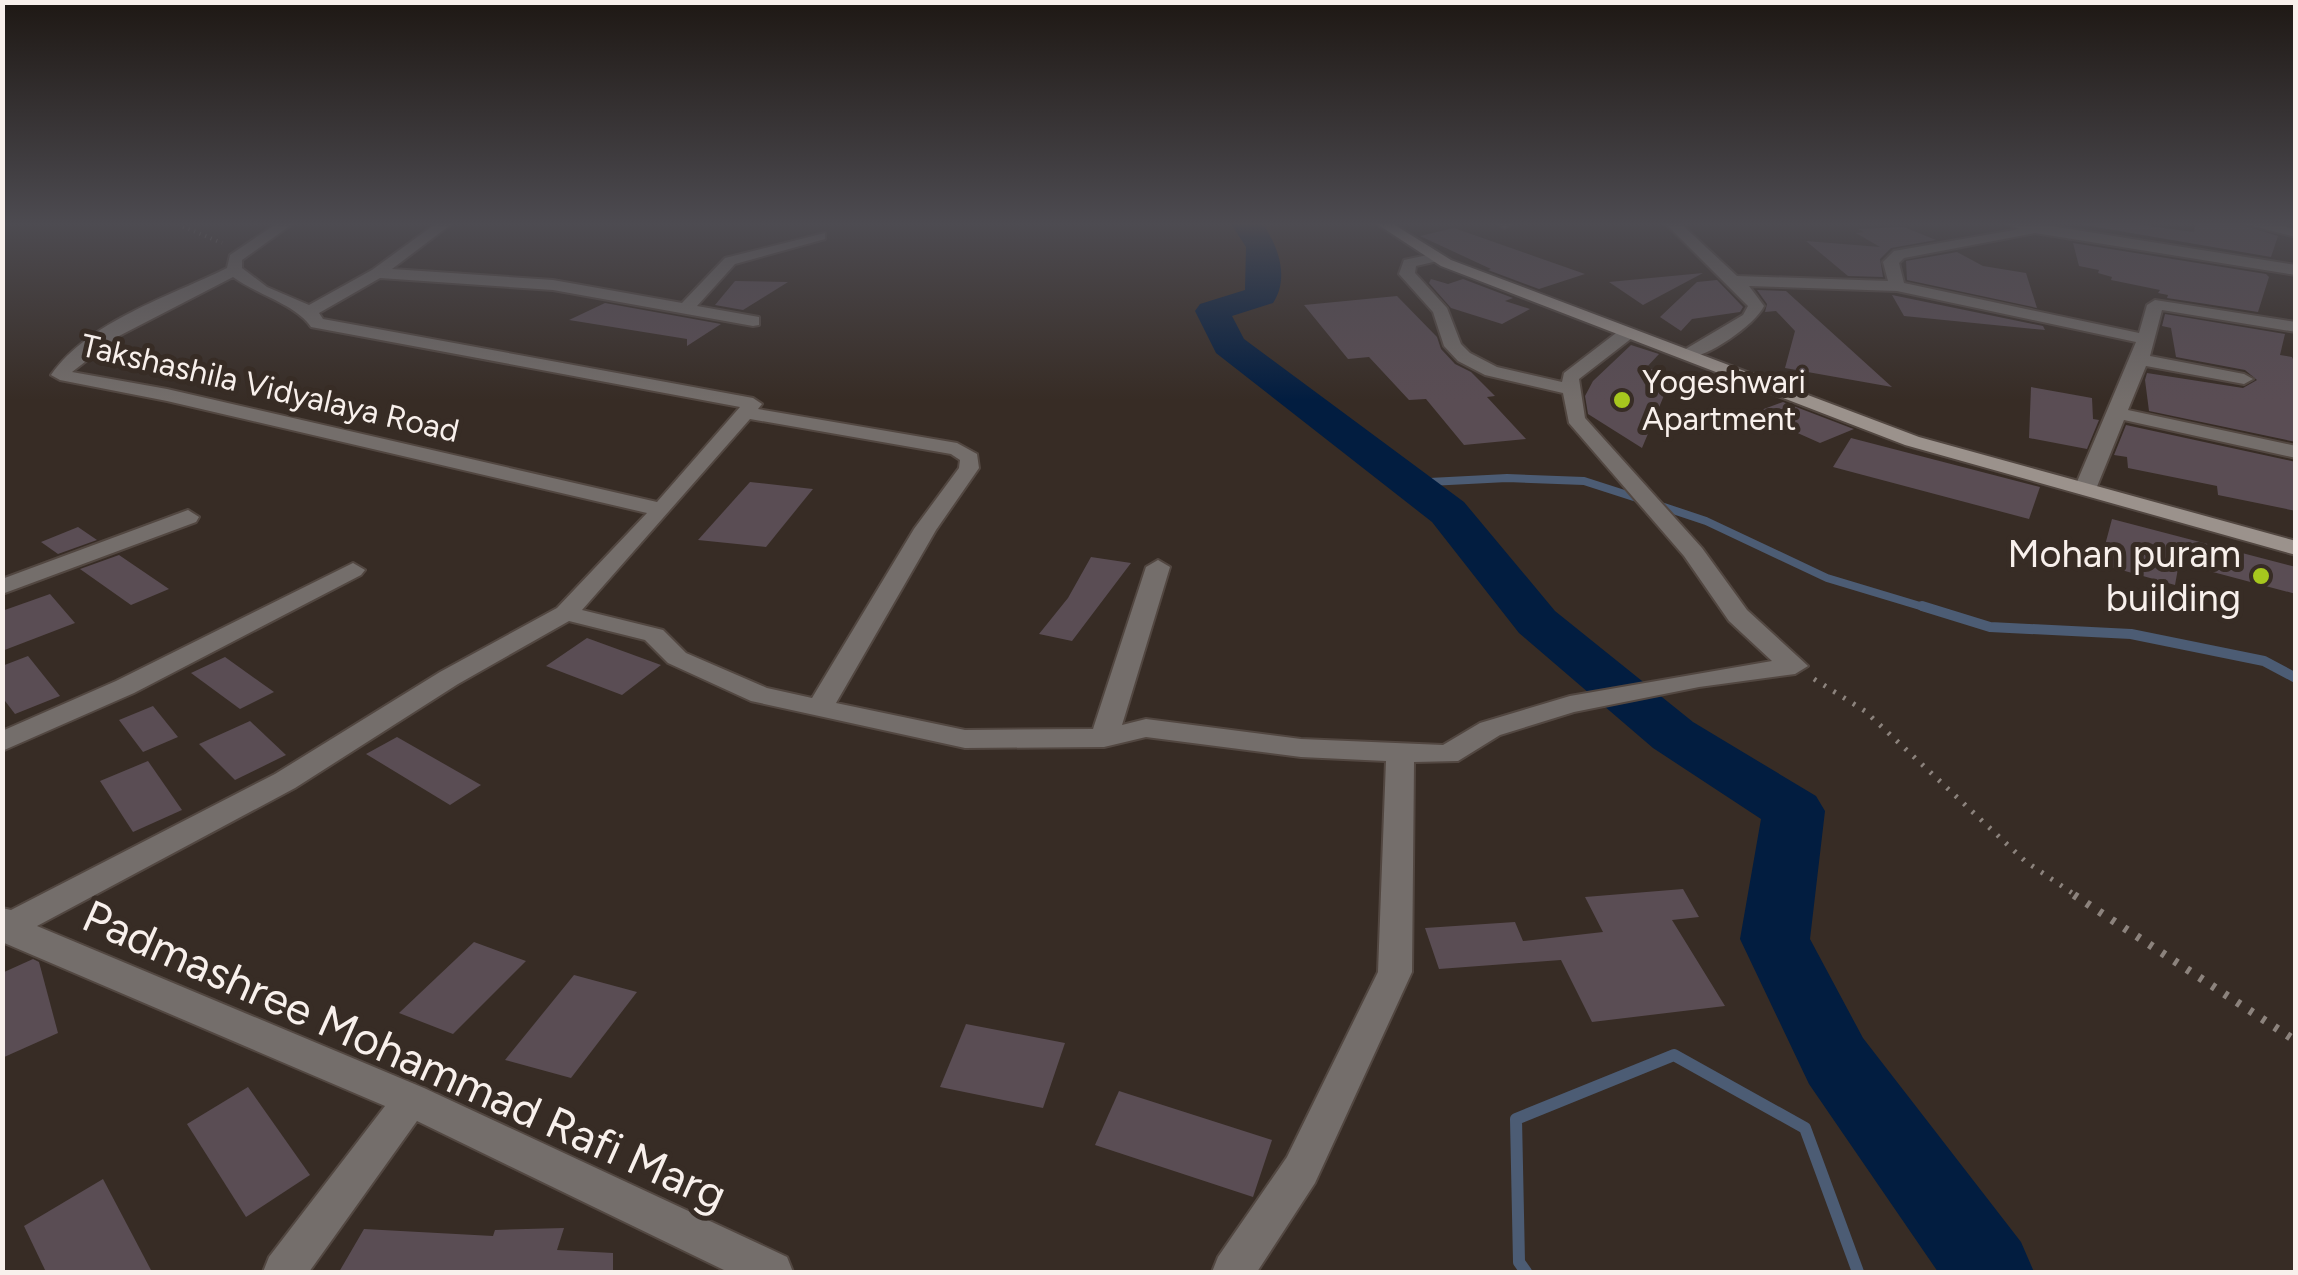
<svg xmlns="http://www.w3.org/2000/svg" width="2298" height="1275" font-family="Figtree,sans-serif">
<rect width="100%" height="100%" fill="#372c25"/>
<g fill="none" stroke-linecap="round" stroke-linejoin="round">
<g stroke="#4c5c74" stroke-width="8">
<path d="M1410,483l97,-5 77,3 59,19"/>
<path d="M1658,505l48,16 121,57 103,31"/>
</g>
<path stroke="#4c5c74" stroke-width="10" d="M1922,606l68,21 141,7 133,27 32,17"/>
<path stroke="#4c5c74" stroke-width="12" d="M1526,1272l-7,-10 -3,-143 158,-64 131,73 53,144"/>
<path fill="#021d40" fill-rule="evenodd" d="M1230,222h31c17,22 29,56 12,81l-41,13 12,23 220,163 91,109 138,111 123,74 9,15 -15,128 53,99 158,204 13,30h-96l-129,-188 -69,-145 21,-120 -108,-71 -134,-115 -87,-111 -216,-169 -21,-42 5,-7 45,-14 1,-43z"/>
</g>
<g fill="#5a4d54">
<path d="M2067,222h52l75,10 1,-10h38l45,14 -7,21z"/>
<path d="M1904,227l32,13 -45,8 -11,11 3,18 -35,-1 -42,-35 74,6 -24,-14 8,-1 -6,-3z"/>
<path d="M1454,228l131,46 -46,15 -51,-19 3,-1 -71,-33z"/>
<path d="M2073,243l193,31 3,3 -11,35 -91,-14 1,-3 -10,-2 2,-3 -49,-10 1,-3 -14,-4 1,-3 -20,-4z"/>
<path d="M1957,252l26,14 43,7 11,35 -130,-28 -1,-19z"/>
<path d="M1703,273l-60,32 -34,-23z"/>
<path d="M1431,279l17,5 15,-5 50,19 -8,3 25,8 -28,15 -51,-16 -22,-25z"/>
<path d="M1717,280l26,27 -3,5 -48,7 -11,12 -21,-14 37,-35z"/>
<path d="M735,281l53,1 -45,28 -28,-5z"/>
<path d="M1757,290l29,1 106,96 -107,-19 10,-37 -19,-20 -11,1 2,-8z"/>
<path d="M1892,295l151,31 2,4 -141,-14z"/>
<path d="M1397,296l40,41 4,12 14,15 16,8 24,24 -8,1 39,42 -62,6 -38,-46 -17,1 -40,-43 -21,2 -44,-54z"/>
<path d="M605,303l116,21 -34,22v-7l-118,-19z"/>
<path d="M2165,314l120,20 -5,21 12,2 4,9v76l-147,-31 -4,-31 2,-7 96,15 14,-8 -12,-10 -69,-13 -5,-29 -9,-2z"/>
<path d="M1631,345l28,9 -13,14 27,6 -31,74 -54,-34 -3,-18 8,-15z"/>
<path d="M2031,387l61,11 1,21 6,1 -12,29 -58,-11z"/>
<path d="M1783,402l68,26 3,1 -34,14 -67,-30z"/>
<path d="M2126,425l170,37v49l-78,-16 -1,-9 -89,-18 -1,-11 -13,-2z"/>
<path d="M1851,438l189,49 -11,32 -196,-52z"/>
<path d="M750,482l63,7 -47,58 -68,-7z"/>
<path d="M2112,519l184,48v27l-117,-31 -4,22 -75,-21z"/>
<path d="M78,527l19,13 -39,14 -17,-12z"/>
<path d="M119,555l50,34 -38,16 -51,-36z"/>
<path d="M1091,557l40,6 -59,78 -33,-7 29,-36z"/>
<path d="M50,594l25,29 -73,28v-40z"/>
<path d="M587,638l74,27 -39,30 -76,-29z"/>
<path d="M28,656l32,40 -45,18 -13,-17v-31z"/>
<path d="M225,657l49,35 -34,17 -49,-36z"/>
<path d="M153,706l25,31 -35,15 -24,-32z"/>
<path d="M250,721l36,34 -51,25 -36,-36z"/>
<path d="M397,737l84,48 -31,20 -84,-51z"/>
<path d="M148,761l34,49 -49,22 -33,-51z"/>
<path d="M1683,889l16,28 -27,3 53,86 -133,16 -31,-62 -122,9 -14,-41 90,-6 8,19 80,-9 -18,-35z"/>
<path d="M474,942l52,19 -73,73 -54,-21z"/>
<path d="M33,959l6,3 19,71 -56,25v-85z"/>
<path d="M574,975l63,17 -66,86 -66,-18z"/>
<path d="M966,1024l99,19 -22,65 -103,-21z"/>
<path d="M248,1087l62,88 -64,42 -59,-93z"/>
<path d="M1119,1091l153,49 -19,57 -158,-52z"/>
<path d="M103,1179l49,93h-106l-22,-46z"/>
<path d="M564,1228l-7,22 56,3v19h-274l25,-43 129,7 2,-6z"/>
</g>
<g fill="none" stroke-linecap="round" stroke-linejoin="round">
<defs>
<g id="street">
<path d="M279,222h16l-53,38v8l25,19 42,18 63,-35 66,-48h16l-62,47 161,11 129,23 43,-45 100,-25v6l-90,25 -38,42 62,11v8l-6,1 -200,-36 -173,-12 -61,35 4,6 430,79 9,6 -4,5 199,34 20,11 2,14 -43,62 -100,173 129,27 128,-1 53,-162 12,-7 12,7 -48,158 24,-6 155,20 142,6 37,-22 90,-27 202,-35 -43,-40 -45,-65 -115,-133 -6,-30 -78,-18 -27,-14 -14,-15 -11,-34 -34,-38 5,-14 33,-7 7,4 -2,3 -26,6 -1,7 32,35 14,36 9,9 27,14 65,15 2,-9 56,-43h12v8l-53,41 6,39 117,130 45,62 61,56 -13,8 -96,13 -125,25 -74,23 -42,26 -44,1 -2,210 -97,211 -58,89h-45l6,-15 69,-100 91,-185 8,-211 -85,-4 -155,-20 -42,10 -139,1 -214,-47 -83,-38 -23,-23 -76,-19 -111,63 -163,104 -258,138 387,162 363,169 6,15h-65l-311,-151 -108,151h-46l6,-15 116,-151 -383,-164v-34l9,2 264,-136 165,-102 117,-64 90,-95 -480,-112 -107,-21 -9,-5c38,-54 118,-78 176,-107l3,-13zM233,277c23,17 64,28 78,50l429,80 -83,95 -490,-113 -95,-17 45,-35zM750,419l201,35 9,6 -1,8 -45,61 -102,169 -45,-10 -81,-35 -23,-23 -81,-20z"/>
<path d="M1496,222h14l1,2 -7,4z"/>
<path d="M1664,222h15l58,54 151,5 -5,-19 11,-11 126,-22 -18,-7h23l271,43v10l-261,-42 -131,25 -5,5 5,20 235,50 8,-28 8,-5 141,22v10l-134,-22 -12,46 94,18 9,5 -9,5 -98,-18 -18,44 168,36v12l-172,-38 -28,69 -11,6 -7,-2 -4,-4 62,-147 -239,-51 -148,-5 15,20c-9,19 -59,54 -80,52v-8l59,-35 5,-9z"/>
<path d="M2237,222h26l33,7v8z"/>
<path d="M188,510l11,7 -3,5 -194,72v-15z"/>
<path d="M353,563l12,7 -4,5 -227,118 -132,58v-20l114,-50z"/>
</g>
<path id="secondary" d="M1374,222h16l61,38 468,177 377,104v14l-391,-110 -464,-179z"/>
</defs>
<use href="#street" stroke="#524741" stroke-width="4"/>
<use href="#secondary" stroke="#524741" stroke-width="4"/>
<path stroke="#8c837d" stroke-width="4" stroke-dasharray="1 5" stroke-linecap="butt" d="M172,222l50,21"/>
<path stroke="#8c837d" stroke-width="5" stroke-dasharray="2.5 9" stroke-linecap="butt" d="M1814,679l51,32 160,150 53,36"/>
<path stroke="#8c837d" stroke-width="8" stroke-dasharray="4 11" stroke-linecap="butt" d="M2074,895l222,146"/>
<use href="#street" fill="#746e6b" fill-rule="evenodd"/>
<use href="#secondary" fill="#9b928c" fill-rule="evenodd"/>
</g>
<linearGradient id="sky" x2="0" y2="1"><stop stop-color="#1e1814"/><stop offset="0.56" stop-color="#4d4b51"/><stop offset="1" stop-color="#4d4b51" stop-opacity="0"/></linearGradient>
<rect width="2298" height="400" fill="url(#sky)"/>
<g fill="#a7c71e" stroke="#372c25" stroke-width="4">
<circle cx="1622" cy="400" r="10"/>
<circle cx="2261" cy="576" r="10"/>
</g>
<g text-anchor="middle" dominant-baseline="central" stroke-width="10" stroke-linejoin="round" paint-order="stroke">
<g font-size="32" fill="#f8f0ec" stroke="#372c25" text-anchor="start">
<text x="1642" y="382">Yogeshwari<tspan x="1642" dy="37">Apartment</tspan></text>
</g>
<g font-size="32" fill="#f8f0ec" stroke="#372c25">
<text transform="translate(270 388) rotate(13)">Takshashila Vidyalaya Road</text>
</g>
<g font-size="38" fill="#f8f0ec" stroke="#372c25" text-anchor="end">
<text x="2241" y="554">Mohan puram<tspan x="2241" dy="44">building</tspan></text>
</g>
<g font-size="45" fill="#f8f0ec" stroke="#372c25">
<text transform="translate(405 1055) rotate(24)">Padmashree Mohammad Rafi Marg</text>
</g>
</g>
<rect width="2298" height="1275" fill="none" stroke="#f8f0ec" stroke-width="10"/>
</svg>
